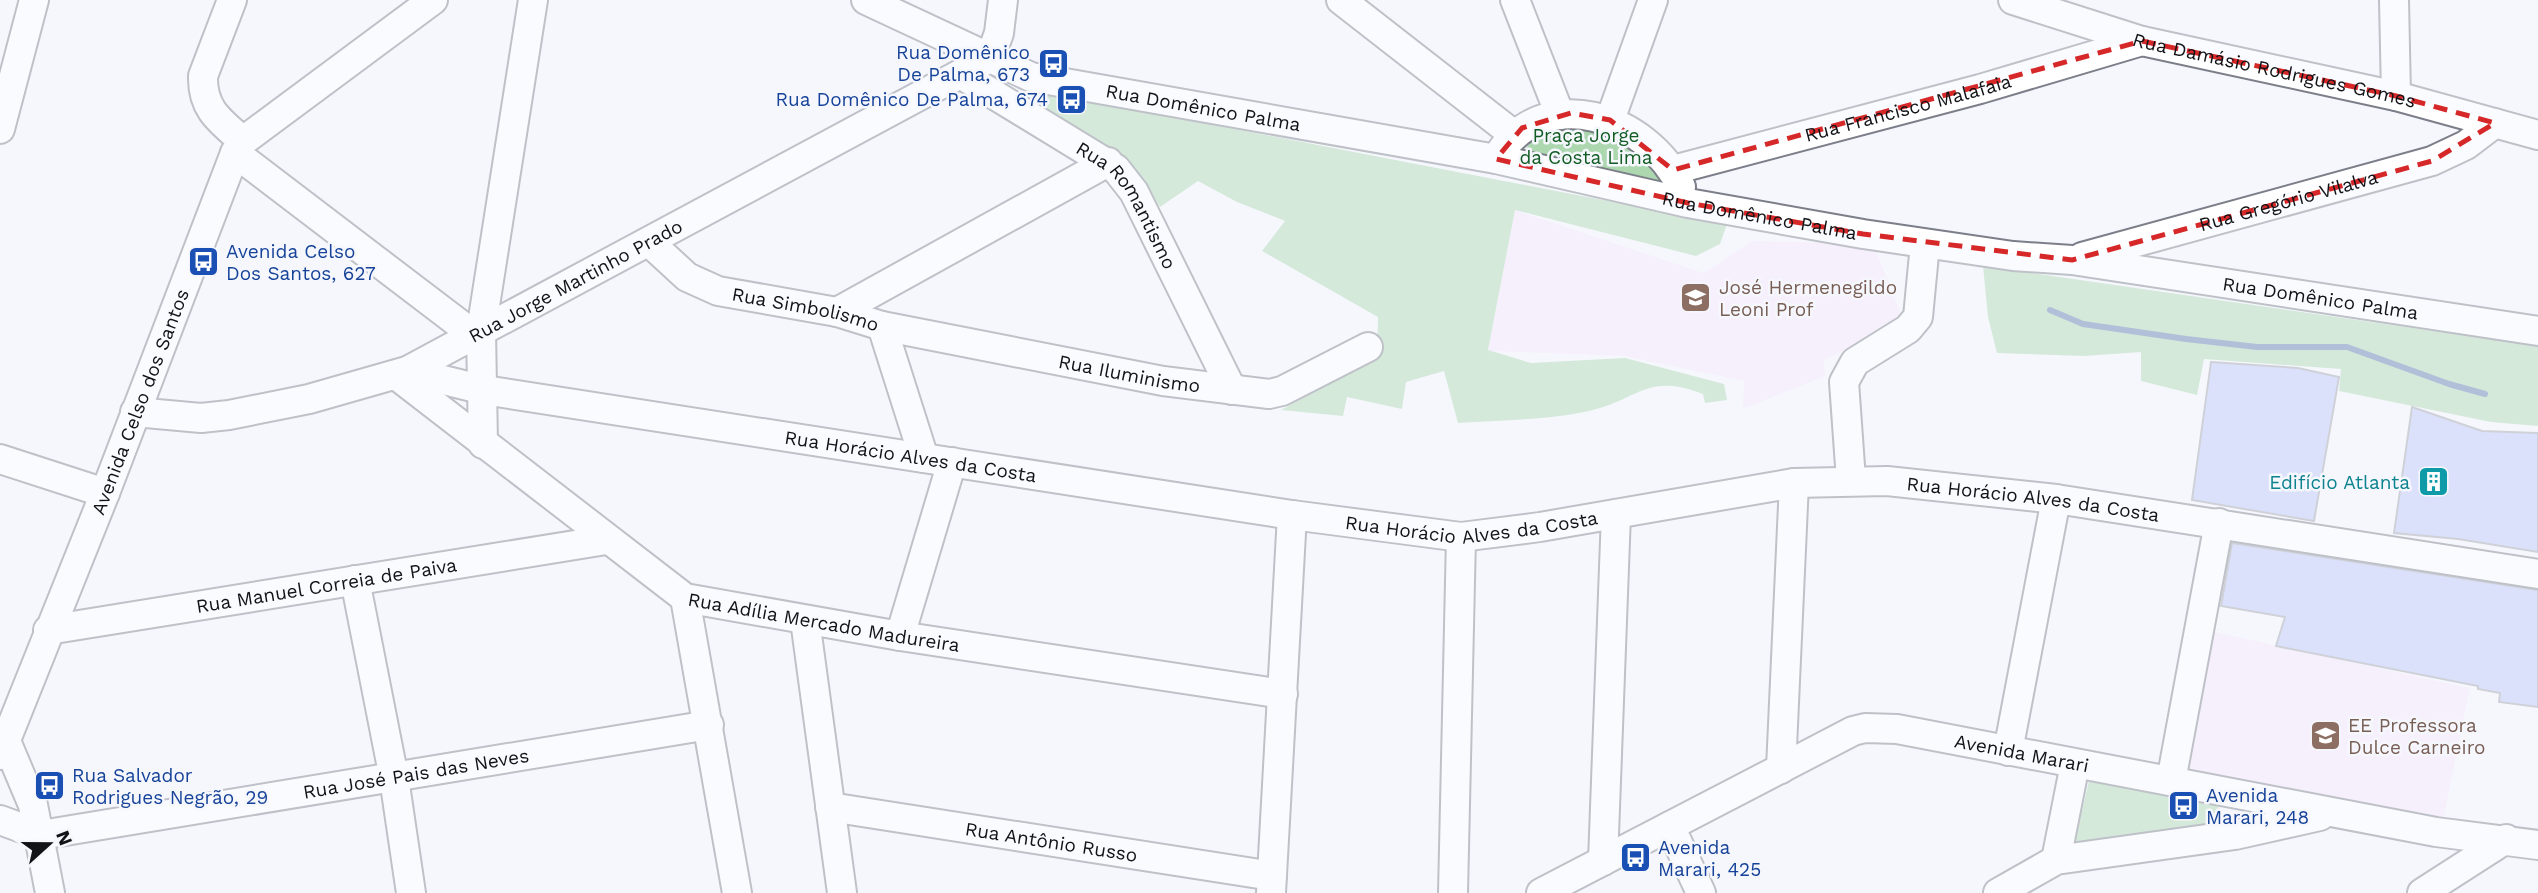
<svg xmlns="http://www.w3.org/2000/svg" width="2538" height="893" font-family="'Work Sans',sans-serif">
<rect width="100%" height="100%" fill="#f5f7fd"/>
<g fill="#f6e7fa">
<path d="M1515,210l189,63 48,-32 121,2 31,79 -80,38 1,16 -82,33 1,-28 -120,-25 -136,-5z"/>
<path d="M2201,629l269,59 -29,143 -257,-48z"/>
</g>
<g fill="#acd7af">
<path d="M1033,90l694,134 -7,20 -24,12 -181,-46 -27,140 43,13 94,-5 99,26 3,16 -22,3 -2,-9c-57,-22 -64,6 -114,17 -40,9 -89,9 -131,12l-14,-52 -38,11 -4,27 -55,-12 -4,19 -62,-6 96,-53 1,-40 -116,-66 23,-30 -48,-19 -39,-21 -38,26 -27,-41 -103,-67z"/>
<path d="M1570,122l59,18 41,49 -149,-34 16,-21z"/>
<path d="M1983,266l555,80v80l-47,-4 -152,-31 2,-22 -137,-10 -7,36 -56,-14v-29l-57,4 -87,-3 -9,-36z"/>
<path d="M2089,781l127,22 15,26 -157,15z"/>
</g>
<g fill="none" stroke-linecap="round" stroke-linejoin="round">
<path stroke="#5f7bae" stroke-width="6" d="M2050,310l33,14 103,15 71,8h90l102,37 36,10"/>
</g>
<g fill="#bbc5f5" stroke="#a1a3ae" stroke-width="2">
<path d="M2211,362l87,6 41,9 -25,144 -122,-21z"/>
<path d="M2412,407l70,24 56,2v119l-80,-13 -64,-6z"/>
<path d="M2232,543l306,47v117l-39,-5 1,-9 -22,-4v-3l-202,-40 9,-29 -64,-11z"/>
</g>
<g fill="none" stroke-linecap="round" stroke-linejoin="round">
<defs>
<g id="minor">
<path d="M232,0l-29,76c-1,33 17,45 40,65"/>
<path id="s1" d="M866,0l165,77 465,82 192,44 175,31 150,22 59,4 466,71"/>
<path d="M1341,0l172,134"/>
<path d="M1515,0l45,115"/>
<path id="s2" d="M2013,0l129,41 254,55 142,39"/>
<path d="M2394,0l2,96"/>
<path d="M990,58l9,-25 4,-33"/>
<path id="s3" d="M962,75l154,94 18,23 98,198"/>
<path d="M1610,120l43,-120"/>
<path d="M0,129l34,-129"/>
<path d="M235,153l239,182"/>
<path d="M1496,159c46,-79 152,-43 185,28"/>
<path id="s4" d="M1673,170l307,-81 162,-48"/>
<path id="s5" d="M649,242l38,35 31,14 119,21 45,14 42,132"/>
<path id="s6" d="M2082,257l350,-96 34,-16 29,-22"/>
<path d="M837,312l271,-150"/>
<path id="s7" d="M882,326l281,55 106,13 13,-3 86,-44"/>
<path id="s8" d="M407,371l77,19 808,125 169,22 79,-10 254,-44 93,-2 169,18 482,75"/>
<path id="s9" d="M396,375l289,223 215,38 383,58"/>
<path id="s10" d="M135,412l66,6 28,-3 80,-16 98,-28 583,-313"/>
<path d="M483,444l-2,-113 52,-331"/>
<path d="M0,459l105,34"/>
<path d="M1851,480l-7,-98 11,-20 53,-33 10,-12 7,-73"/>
<path d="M355,580l39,198 17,115"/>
<path d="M685,598l52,295"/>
<path d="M805,620l37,273"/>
<path id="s11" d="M48,630l558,-90"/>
<path d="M900,636l52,-174"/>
<path d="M6,741l27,64 17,88"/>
<path d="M2008,751l48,-252"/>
<path id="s12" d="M0,755l105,-262 130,-340 8,-12 190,-141"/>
<path d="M1781,769l13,-286"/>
<path d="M2171,781l48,-258"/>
<path id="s13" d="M830,807l442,69"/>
<path d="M0,820l41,15"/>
<path d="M1670,826l31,67"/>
<path id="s14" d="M41,835l668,-110"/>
<path d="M2056,860l19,-96"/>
<path d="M1603,861l13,-347"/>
<path d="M1271,893l21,-378"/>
<path d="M1453,893l8,-356"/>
<path id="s15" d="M1541,893l312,-162 12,-3 32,1 539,103 102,13"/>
<path d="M1998,893l58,-33 179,-25 85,-19"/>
<path d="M2422,893l84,-54"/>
</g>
</defs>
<use href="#minor" stroke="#7c7f89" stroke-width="32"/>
<use href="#minor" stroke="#fff" stroke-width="28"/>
</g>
<path d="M0 0H2538V893H0ZM2142,41l254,55 99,27 -63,38 -360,99 -209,-26 -175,-31 -192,-44 26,-31 49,-15 39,7 63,50z" fill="#f5f7fd" fill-opacity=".55" fill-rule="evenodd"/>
<path fill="none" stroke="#d62828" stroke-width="5" stroke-dasharray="14 9" stroke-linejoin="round" d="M2142,41l254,55 99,27 -63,38 -360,99 -209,-26 -175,-31 -192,-44 26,-31 49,-15 39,7 63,50z"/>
<defs>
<symbol id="bus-square" viewBox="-11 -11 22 22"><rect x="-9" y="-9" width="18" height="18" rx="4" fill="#1a4fb4" stroke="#f5f7fd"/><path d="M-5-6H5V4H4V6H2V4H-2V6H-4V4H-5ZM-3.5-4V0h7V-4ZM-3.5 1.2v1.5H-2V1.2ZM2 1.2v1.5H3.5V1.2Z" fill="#fff"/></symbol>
<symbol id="school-square" viewBox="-11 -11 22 22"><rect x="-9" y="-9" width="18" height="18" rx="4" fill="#8d6e63" stroke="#f5f7fd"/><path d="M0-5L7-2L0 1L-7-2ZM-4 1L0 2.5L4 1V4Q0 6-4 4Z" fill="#fff"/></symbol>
<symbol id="building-square" viewBox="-11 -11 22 22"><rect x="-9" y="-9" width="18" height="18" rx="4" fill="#0f9aa8" stroke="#f5f7fd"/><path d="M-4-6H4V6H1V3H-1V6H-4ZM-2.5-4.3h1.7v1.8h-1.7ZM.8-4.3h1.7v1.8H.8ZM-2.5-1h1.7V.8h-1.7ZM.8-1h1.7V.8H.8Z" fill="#fff"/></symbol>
</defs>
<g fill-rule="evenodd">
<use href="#bus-square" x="1036" y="46" width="35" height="35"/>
<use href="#bus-square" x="1054" y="82" width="35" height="35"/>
<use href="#bus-square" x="186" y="244" width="35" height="35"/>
<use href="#school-square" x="1678" y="280" width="35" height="35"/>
<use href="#building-square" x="2416" y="464" width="35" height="35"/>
<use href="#school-square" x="2308" y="718" width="35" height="35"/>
<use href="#bus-square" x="32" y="768" width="35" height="35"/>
<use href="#bus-square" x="2166" y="788" width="35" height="35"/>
<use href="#bus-square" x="1618" y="840" width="35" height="35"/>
</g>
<g text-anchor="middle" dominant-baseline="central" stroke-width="5" stroke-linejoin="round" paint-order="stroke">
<g font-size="19" fill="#164399" stroke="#f5f7fd" text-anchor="start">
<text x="1030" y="52" text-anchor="end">Rua Domênico<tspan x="1030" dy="22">De Palma, 673</tspan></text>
<text x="1048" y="99" text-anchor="end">Rua Domênico De Palma, 674</text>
<text x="226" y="251">Avenida Celso<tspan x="226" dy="22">Dos Santos, 627</tspan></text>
<text x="72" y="775">Rua Salvador<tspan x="72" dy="22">Rodrigues Negrão, 29</tspan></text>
<text x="2206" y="795">Avenida<tspan x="2206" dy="22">Marari, 248</tspan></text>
<text x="1658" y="847">Avenida<tspan x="1658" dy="22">Marari, 425</tspan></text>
</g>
<g font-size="19" fill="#121317" stroke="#f5f7fd">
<text stroke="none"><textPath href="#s2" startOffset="271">Rua Damásio Rodrigues Gomes</textPath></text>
<text stroke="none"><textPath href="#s1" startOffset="357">Rua Domênico Palma</textPath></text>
<text stroke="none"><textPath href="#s4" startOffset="243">Rua Francisco Malafaia</textPath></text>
<text stroke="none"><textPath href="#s6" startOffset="214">Rua Gregório Vilalva</textPath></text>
<text stroke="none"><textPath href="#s3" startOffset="215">Rua Romantismo</textPath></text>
<text stroke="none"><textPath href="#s1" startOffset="924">Rua Domênico Palma</textPath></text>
<text stroke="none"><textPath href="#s10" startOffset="469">Rua Jorge Martinho Prado</textPath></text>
<text stroke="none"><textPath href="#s1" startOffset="1491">Rua Domênico Palma</textPath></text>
<text stroke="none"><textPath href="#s5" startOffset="175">Rua Simbolismo</textPath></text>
<text stroke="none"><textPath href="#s7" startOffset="252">Rua Iluminismo</textPath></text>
<text stroke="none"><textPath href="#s12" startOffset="380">Avenida Celso dos Santos</textPath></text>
<text stroke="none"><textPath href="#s8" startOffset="511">Rua Horácio Alves da Costa</textPath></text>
<text stroke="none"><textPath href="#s8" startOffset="1645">Rua Horácio Alves da Costa</textPath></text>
<text stroke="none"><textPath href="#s8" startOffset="1078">Rua Horácio Alves da Costa</textPath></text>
<text stroke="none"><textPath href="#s11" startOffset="282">Rua Manuel Correia de Paiva</textPath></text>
<text stroke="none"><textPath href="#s9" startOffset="506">Rua Adília Mercado Madureira</textPath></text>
<text stroke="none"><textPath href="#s15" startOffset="523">Avenida Marari</textPath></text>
<text stroke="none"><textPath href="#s14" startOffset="380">Rua José Pais das Neves</textPath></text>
<text stroke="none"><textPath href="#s13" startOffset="224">Rua Antônio Russo</textPath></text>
</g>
<g font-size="19" fill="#115c22" stroke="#f5f7fd">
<text x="1586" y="135">Praça Jorge<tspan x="1586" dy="22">da Costa Lima</tspan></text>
</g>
<g font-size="19" fill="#785e54" stroke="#f5f7fd" text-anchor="start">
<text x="1719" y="287">José Hermenegildo<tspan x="1719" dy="22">Leoni Prof</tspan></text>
<text x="2348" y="725">EE Professora<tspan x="2348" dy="22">Dulce Carneiro</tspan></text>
</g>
<g font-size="19" fill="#0d838f" stroke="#f5f7fd" text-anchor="end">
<text x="2410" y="482">Edifício Atlanta</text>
</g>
</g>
<g transform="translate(49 844) rotate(69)" stroke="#f5f7fd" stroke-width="5" paint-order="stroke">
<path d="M0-5L12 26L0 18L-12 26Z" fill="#121317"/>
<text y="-10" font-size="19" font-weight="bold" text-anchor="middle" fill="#121317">N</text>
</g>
</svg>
